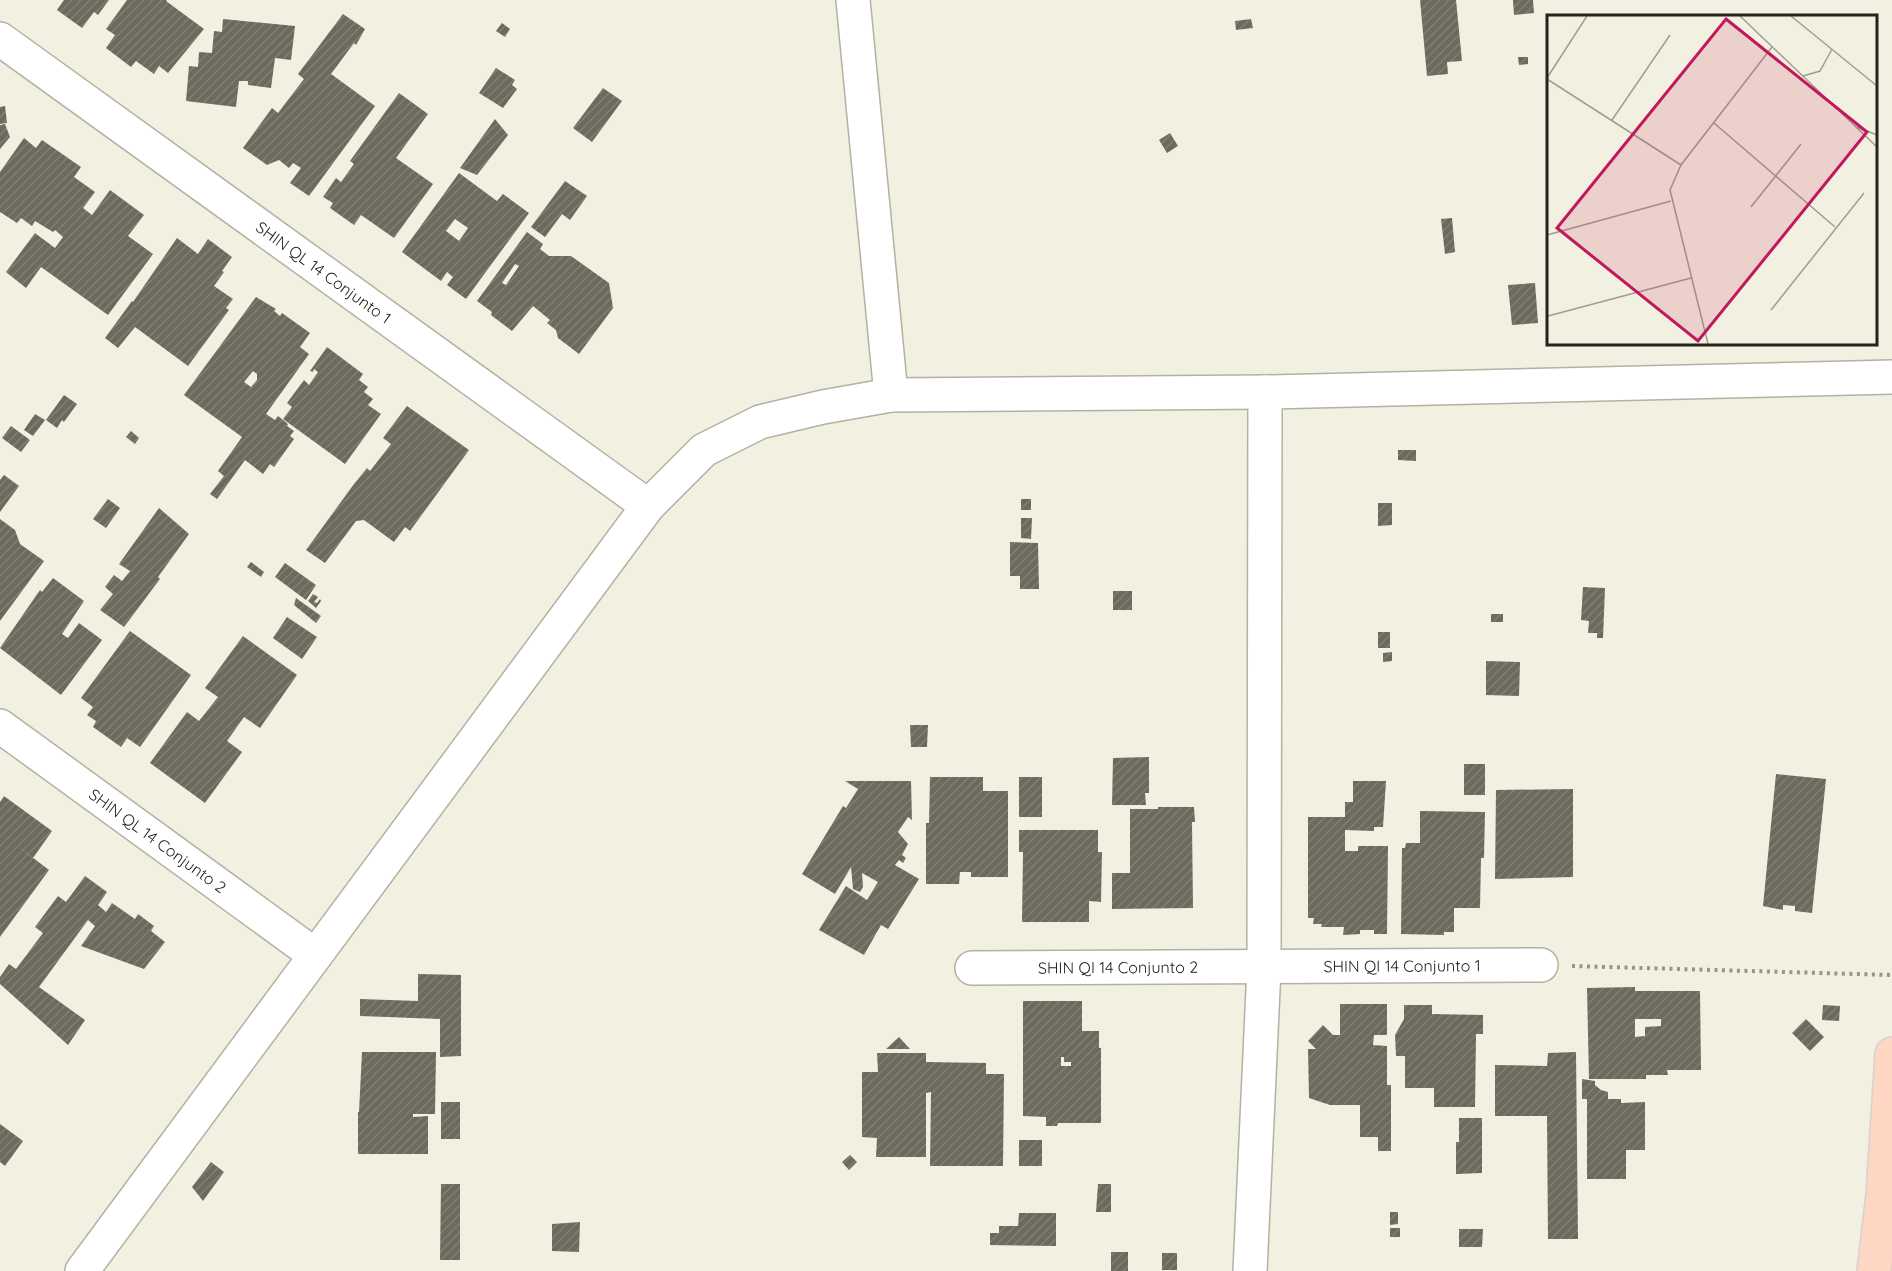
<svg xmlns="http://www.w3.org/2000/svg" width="1892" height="1271" font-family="Quicksand,sans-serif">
<defs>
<pattern id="building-hatch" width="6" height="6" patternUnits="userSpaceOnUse" patternTransform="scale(1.5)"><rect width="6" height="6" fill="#6c6a5c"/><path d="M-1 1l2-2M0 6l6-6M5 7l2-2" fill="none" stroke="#807f74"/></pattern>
</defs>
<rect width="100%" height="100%" fill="#f2f0e0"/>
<g fill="url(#building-hatch)" fill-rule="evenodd">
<path d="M64,0h45l-11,15 -4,-3 -12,16 -25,-18z"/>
<path d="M127,0h40l-1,1 38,28 -36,44 -9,-7 -5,8 -18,-13 -5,6 -25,-19 9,-13 -9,-6z"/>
<path d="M1420,0h36l6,61 -15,1 1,12 -21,2z"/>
<path d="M1513,0h20l1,13 -20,2z"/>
<path d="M343,14l22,15 -9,16 -2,-2 -23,31 44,32 -66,90 -19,-13 11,-15 -8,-5 -4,5 -10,-8 -12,5 -24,-17 29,-40 6,5 26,-34 -6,-5z"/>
<path d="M223,19l72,7 -4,34 -16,-2 -4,30 -23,-3v-4h-9l-3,26 -50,-6 3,-35 9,1 1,-15 13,1 2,-22 8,1z"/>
<path d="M1251,19l2,9 -17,2 -1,-9z"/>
<path d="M502,23l8,6 -5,8 -9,-6z"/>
<path d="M1518,57h10v7l-9,1z"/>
<path d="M496,68l19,12 -3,5 5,4 -14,19 -24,-15z"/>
<path d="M603,88l19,13 -30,41 -19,-14z"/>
<path d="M399,93l29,21 -32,44 37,26 -39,54 -33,-23 -7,10 -24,-17 3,-5 -10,-6 13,-19 5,4 13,-18 -4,-3z"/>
<path d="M5,106l2,17 -7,1v-17z"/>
<path d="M495,119l13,16 -31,40 -17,-7z"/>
<path d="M5,124l5,13 -10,12v-24z"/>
<path d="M1170,133l8,13 -11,7 -8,-13z"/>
<path d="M24,138l12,10 6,-8 39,27 -7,10 21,15 -12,16 9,7 18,-25 34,25 -16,21 25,18 -45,61 -67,-48 -15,21 -20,-16 29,-39 20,15 8,-11 -8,-7 -2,2 -18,-11 -3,5 -11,-8 -4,5 -17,-11v-40z"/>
<path d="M459,173l38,28 6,-7 26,19 -63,86 -19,-14 6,-8 -6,-5 -6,9 -39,-29zM455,219l13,9 -9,13 -13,-10z"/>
<path d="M565,181l22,15 -17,24 -8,-6 -17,23 -14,-10z"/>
<path d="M1452,218l3,34 -10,2 -4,-35z"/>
<path d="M527,232l16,12 -3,5 9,7h22l38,27 4,25 -34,46 -21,-16 -2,-8 -9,-7 3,-3 -17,-14 -21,25 -21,-16 1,-3 -15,-11zM515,264l4,2 -13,19 -4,-2z"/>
<path d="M177,238l21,16 10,-15 24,18 -10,14 2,1 -10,14 19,13 -7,9 3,2 -41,56 -53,-39 -17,21 -13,-10 27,-37 1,1z"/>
<path d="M1535,283l3,40 -26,2 -4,-40z"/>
<path d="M256,297l20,12 -2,2 6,5 2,-3 28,20 -10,14 9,7 -43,60 9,6 3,-4 10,8 -1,2 7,5 -4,5 4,3 -20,28 -4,-3 -7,10 -18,-14 -28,39 -7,-5 14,-18 -6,-5 24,-34 -58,-42zM253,371l4,3v6l-6,7 -7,-5z"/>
<path d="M327,347l36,27 -4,6 9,7 -4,5 9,7 -5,6 13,9 -36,50 -62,-45 9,-12 -5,-4 17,-23 5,5 9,-13 -4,-3 -1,3 -3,-1z"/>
<path d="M64,395l13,9 -13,18 -2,-2 -5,8 -11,-8z"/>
<path d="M407,406l62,44 -59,81 -5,-4 -11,15 -30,-22 -8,1 -31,42 -19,-13 48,-66 13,-16 3,3 21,-27 -8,-6z"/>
<path d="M35,414l10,6 -12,16 -9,-6z"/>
<path d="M11,426l19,14 -9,12 -19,-14z"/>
<path d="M131,431l8,7 -4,6 -9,-7z"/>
<path d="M1398,450h18v11l-18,-1z"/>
<path d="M4,475l15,11 -19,26v-32z"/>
<path d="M108,499l12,9 -14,20 -13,-9z"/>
<rect x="1021" y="499" width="10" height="11"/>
<path d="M1378,503h14v22l-14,1z"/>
<path d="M159,508l30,26 -31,43 2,2 -36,48 -24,-17 13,-16 -8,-7 9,-12 8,6 8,-10 -11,-7z"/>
<path d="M1021,518h11l-1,21 -10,-1z"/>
<path d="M0,519l15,11 5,14 24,17 -44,60z"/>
<path d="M1010,542l28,1 1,46h-19v-13h-10z"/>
<path d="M251,562l13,10 -3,5 -14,-10z"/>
<path d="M285,563l31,22 -10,15 -31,-23z"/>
<path d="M53,578l31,23 -22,33 6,4 11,-15 23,17 -41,55 -61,-47 40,-58 2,2z"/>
<path d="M1583,587l22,1 -2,50h-6v-5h-9l1,-12 -8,-1z"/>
<rect x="1113" y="591" width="19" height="19"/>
<path d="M313,594l5,3 -4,5 3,1 3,-4 1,2 -5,7 -8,-7z"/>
<path d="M296,598l25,18 -5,7 -22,-18z"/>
<rect x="1491" y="614" width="12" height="8"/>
<path d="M287,617l30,20 -15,22 -29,-21z"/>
<path d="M130,631l61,44 -51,72 -13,-9 -6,9 -28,-20 3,-6 -9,-6 6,-8 -12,-9z"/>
<rect x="1378" y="632" width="12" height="16"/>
<path d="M243,636l54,39 -37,53 -16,-11 -17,24 15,11 -37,51 -55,-40 37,-51 12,9 19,-24 -13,-9z"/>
<path d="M1392,652v9l-9,1v-9z"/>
<path d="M1486,661l34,1 -1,34 -33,-1z"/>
<path d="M910,725h18l-1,22h-16z"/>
<path d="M1149,757v36h-4l1,12h-34l1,-47z"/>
<rect x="1464" y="764" width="21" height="31"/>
<path d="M1776,774l50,5 -14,134 -17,-2v-5l-12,-1v5l-20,-4z"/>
<path d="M930,777h53v14h25v86h-37v-5h-11l-1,12h-33v-61h3z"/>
<rect x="1019" y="777" width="23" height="40"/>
<path d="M845,781h66l1,39 -4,-3 -10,15 10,12 -6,11 4,3 -3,5 -4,-3 -4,5 24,14 -31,50 -7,-4 -17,30 -45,-25 27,-44 21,14 11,-18 -16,-9 1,14 -3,5 -7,-3 -2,-22 -16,27 -33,-20 41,-68 3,2 12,-19z"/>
<path d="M1353,781h33l-3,46h-9v4l-29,-1v21h13v-5h30l-1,88h-13v-4h-14v4l-17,1 1,-8h-23l1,-3h-9l1,-6h-6v-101h37v-15h8z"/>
<path d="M1573,789v88l-78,2 1,-89z"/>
<path d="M4,796l48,35 -19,27 -18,-14 34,26 -49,67v-135z"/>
<path d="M1158,807h36l1,15h-3l1,86 -81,1v-36h18v-64h28z"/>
<path d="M1420,811l65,1 -1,46h-3l-1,50h-26v24h-10v3l-43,-1 1,-86h3l1,-5h14z"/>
<path d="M1019,830h79v22h4l-1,50 -12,-1v21h-67l1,-70h-4z"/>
<path d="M85,876l22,16 -9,13 8,7 6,-9 23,16 3,-5 16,12 -3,5 14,11 -21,27 -63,-23 14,-20 -7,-6 -49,67 46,33 -17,25 -68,-61v-7l9,-13 7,5 27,-36 -8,-6 23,-31 8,6z"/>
<path d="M418,974l43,1v81l-21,1v-38l-80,-3v-17l58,2z"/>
<path d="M1635,987v4h65l1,79h-34l1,5h-22v4h-57l-2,-91zM1635,1019h26v7l-16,1v9l-10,1z"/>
<path d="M1023,1001h59v30h17v17h2v75h-43l-1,3h-11v-9l-23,-1zM1061,1057h3v5h7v4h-10z"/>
<path d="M1340,1004h47v31h-13l-1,10 14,1v39h4v66h-13v-14h-18v-32h-30l-21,-7 -1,-49h8l-8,-8 15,-16 10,10h7z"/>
<path d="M1404,1005h28v9l51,1v19h-7l-1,73h-41v-19h-29v-32h-9l-1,-21 9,-16z"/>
<path d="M1823,1005l17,1 -1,15 -17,-1z"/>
<path d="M1806,1019l18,18 -14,14 -18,-18z"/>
<path d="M899,1037l11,12h-24z"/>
<path d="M362,1052h74l-1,62h-22v3l15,-1v38h-70v-42h1z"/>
<path d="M1576,1052l2,187h-30l-1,-123h-52v-51l52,1 1,-13z"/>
<path d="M877,1053h49v9l60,1v11h18l-1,92h-73l1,-74 -5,1v64h-50l1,-19 -15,-1v-65h16z"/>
<path d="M1582,1079l13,2v4l6,5 7,2v7h13v4l24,-1v48h-19v29h-39v-80h-5z"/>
<rect x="441" y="1102" width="19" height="37"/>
<path d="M1459,1118h23v55l-26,1v-32h3z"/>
<path d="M0,1124l23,17 -18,25 -5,-4z"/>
<rect x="1019" y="1140" width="23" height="26"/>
<path d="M850,1155l7,7 -8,8 -7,-8z"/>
<path d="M211,1162l13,10 -21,29 -11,-14z"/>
<path d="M441,1184h19v76h-20z"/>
<path d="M1098,1184h13v28h-15z"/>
<path d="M1390,1212h8v12l-8,1z"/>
<path d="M1019,1213h37v33l-66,-1v-12h9v-7h19z"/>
<path d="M580,1222l-1,30 -27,-1v-27z"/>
<rect x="1390" y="1228" width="10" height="9"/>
<path d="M1459,1229h24l-1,18h-23z"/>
<rect x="1111" y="1252" width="17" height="19"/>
<rect x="1162" y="1253" width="15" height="17"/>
</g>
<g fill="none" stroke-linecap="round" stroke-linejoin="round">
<defs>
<g id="minor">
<path d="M853,0l38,395"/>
<path id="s1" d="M0,39l648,467"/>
<path id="s2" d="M0,726l315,229"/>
<path id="s3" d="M972,968l569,-3"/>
<path d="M82,1271l566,-765 56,-56 56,-28 63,-15 68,-12 374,-3 627,-15"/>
<path d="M1250,1271l14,-303 1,-576"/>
</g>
<path id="major" d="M1874,1271l9,-76 9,-141"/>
</defs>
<use href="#minor" stroke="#b3b1a3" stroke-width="36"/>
<use href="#major" stroke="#d3d3d2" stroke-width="36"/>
<path stroke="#96958a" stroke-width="4" stroke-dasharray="3 4.5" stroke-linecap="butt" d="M1572,966l320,9"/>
<use href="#minor" stroke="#fff" stroke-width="33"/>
<use href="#major" stroke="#fed6c3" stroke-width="33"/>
</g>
<g text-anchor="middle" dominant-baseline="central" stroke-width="6" stroke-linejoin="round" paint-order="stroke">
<g font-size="16" fill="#24231e" stroke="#f2f0e0">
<text stroke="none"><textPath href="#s1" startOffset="399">SHIN QL 14 Conjunto 1</textPath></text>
<text stroke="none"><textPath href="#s2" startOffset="195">SHIN QL 14 Conjunto 2</textPath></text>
<text stroke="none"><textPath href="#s3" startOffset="430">SHIN QI 14 Conjunto 1</textPath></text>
<text stroke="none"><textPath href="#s3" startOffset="146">SHIN QI 14 Conjunto 2</textPath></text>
</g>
</g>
<g transform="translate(1547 15)">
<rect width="330" height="330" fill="#f2f0e0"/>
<path fill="none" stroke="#a09e92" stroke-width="1.5" d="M193,1l137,131M244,1l86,70M256,61l17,-5 12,-22M0,63l40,-62M0,64l134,86M65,105l58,-85M167,108l121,104M310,112l20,8M204,192l50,-63M0,220l124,-34M224,295l93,-117M1,301l143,-38M161,329l-38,-154 11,-25 91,-118"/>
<path fill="#c2185b" fill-opacity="0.15" stroke="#c2185b" stroke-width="3" d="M179,4l141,113 -169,209 -141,-113z"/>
<rect width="330" height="330" fill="none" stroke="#24231e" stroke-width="3"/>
</g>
</svg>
